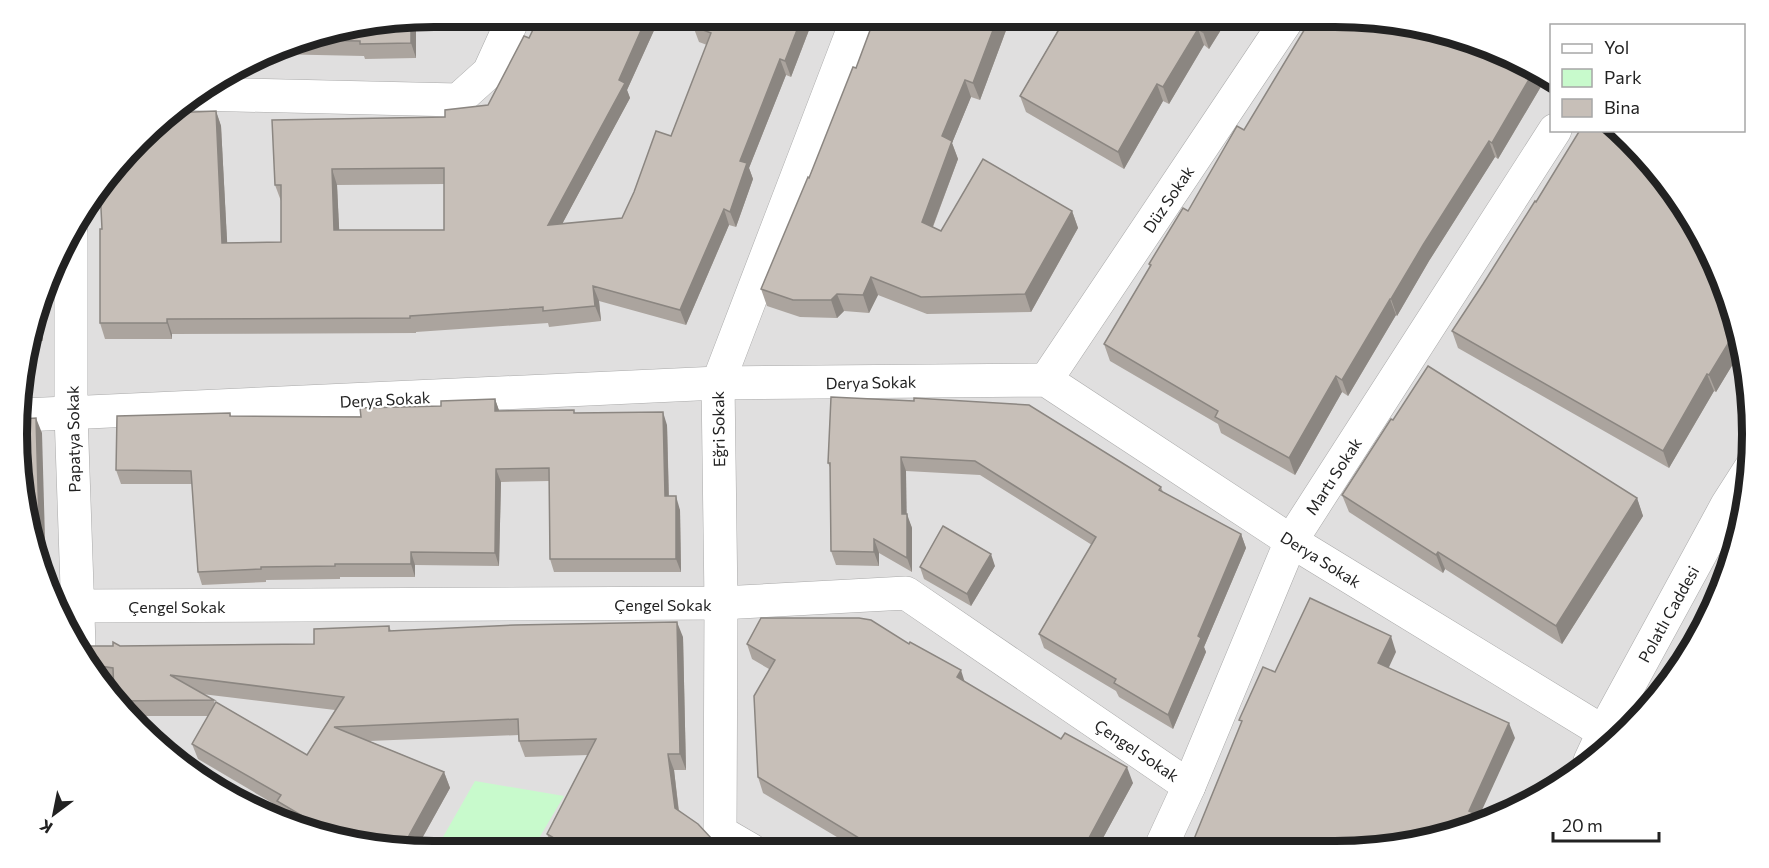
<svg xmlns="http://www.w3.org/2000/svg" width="1769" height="868" font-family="Commissioner,sans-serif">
<rect width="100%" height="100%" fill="#f2efe9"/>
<path fill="#e0dfdf" d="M434,17h928l81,14 76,28 32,20 1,51 67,1 111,168 19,80 3,82 -14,81 -28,76 -61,91 -82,72 -73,39 -105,28 -982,3 -81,-14 -76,-28 -111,-80 -80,-111 -39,-130 5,-136 23,-78 39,-72 93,-99 119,-64z"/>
<path fill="#c8facc" d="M475,781l89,15 -32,54 -97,1z"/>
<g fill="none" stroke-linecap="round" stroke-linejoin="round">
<defs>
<g id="minor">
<path d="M196,94l262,6 31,-28 25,-55"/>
<path d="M71,233v181l8,231"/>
<path d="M1046,380l243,-363"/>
<path d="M23,415l695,-32 328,-3 245,161 324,198"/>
<path d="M77,606l644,-3 185,-10 283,193"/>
<path d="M1590,761l14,-30 123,-226 23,-36"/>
<path d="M1160,849l29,-63 102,-245 264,-411"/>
<path d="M751,850l-31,-18 1,-229 -3,-220 140,-366"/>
</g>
</defs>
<use href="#minor" stroke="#a9a9a9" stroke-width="34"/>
<use href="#minor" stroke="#fff" stroke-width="33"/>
</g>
<g fill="#aba49e" fill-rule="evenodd">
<path d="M539,17h136l-8,13 -11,-4 -29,64 3,8 -68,126 60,-6 49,-82 36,-91 -8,-3 -6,-16 4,-9h117l-23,60 -5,-2 -37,93 4,11 -17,48 -7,-2 -43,100 -87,-24 2,20 -52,6 -1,-4 -132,9v1l-244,1v5h-67l-5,-16 2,-94 114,-118 5,15 6,117 54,-1v-41l-6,-16 170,-68 43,-12 41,-67zM444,184v46h-105l-2,-45z"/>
<path d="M875,17h136l-31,83 -9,-3 -19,46 6,16 -25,68 8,4 131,-20 6,17 -47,84 -104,2 -49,-19 -9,18 -25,-2 -7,7 -37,-1 -33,-11 -6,-17 95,-221z"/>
<path d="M1056,17h173l-20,32 -5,-4 -35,59 -6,-3 -39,68 -98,-57 -6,-16 37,-64 -4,-11z"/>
<path d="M416,20v38l-51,1 -1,-3 -93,-2 28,-15z"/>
<path d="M1519,59l32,20v2l-5,-3 -48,81 -3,-2 -66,104 -32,55 -1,-1 -48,81 -6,-4 -47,83 -74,-42 -3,-9 -108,-63 -6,-17 46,-77 -1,-3 39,-53 56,-81 259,-64z"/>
<path d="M1483,284l247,15 12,50 -26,43 -2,-1 -45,77 -211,-120 -6,-17z"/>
<path d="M42,296l1,45 -15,1z"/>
<path d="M831,397l330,90 2,5 78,42 5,14 -42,99 2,5 -33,77 -54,-32 -3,-6 -72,-43 -5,-14 53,-89 -112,-70 -74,-4v43l6,14v44l-33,-19v13l-43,-1 -5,-14 -1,-84 -2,-4z"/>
<path d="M495,399l4,12 76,2 92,12 2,71 11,14 1,62h-127l-4,-13 -1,-78 -48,1 -2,84 -84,-1v12h-75v2l-74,1v2l-64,3 -4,-13 -6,-88h-71l-5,-14 114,-57 1,3 130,1z"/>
<path d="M1393,420l244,78 6,18 -81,128 -117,-75 -2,4 -94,-61 -7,-17z"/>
<path d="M995,566l-24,40 -47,-27 -4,-12z"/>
<path d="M389,626l2,5 292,6 3,133h-12l5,41 32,27 21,12h-178l-1,-1 -6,-15 41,-79 -63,2 -6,-16v-6l-150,6 75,31 6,16 -35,63h-8l-81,-14 -25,-9 -18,-11 -4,-10 -81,-48 -6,-15 16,-28h-78l-16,-22v-11l-9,-1 -22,-31 37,-5 194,-2zM202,694l133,16 -28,45 -92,-51 -1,-4z"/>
<path d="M747,644l217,37 169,102 -36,66h-240l-94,-56 -5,-16 11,-108 -17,-10z"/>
</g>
<g fill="#8b8681">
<path d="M647,17h6l3,9 -29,64 3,8 -77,143 -5,-16 71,-145z"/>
<path d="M663,17h12l-8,13z"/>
<path d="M802,17h12l-23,60 -6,-16z"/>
<path d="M998,17h13l-31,83 -7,-17z"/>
<path d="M1213,17h16l-20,32 -6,-17z"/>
<path d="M411,20h5v38l-5,-15z"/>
<path d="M1198,29l6,16 -35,59 -6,-17z"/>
<path d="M780,59l6,16 -37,93 4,11 -17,48 -6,-15 10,-51z"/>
<path d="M1535,69l10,6 1,3 -48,81 -6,-16z"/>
<path d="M965,80l6,17 -19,46 6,16 -30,80 -6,-17 20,-86z"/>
<path d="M1157,84l6,17 -39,68 -6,-17z"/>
<path d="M216,111l5,15 7,132 -6,-15z"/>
<path d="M1489,141l6,16 -66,104 -32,55 -6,-17 32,-54z"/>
<path d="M332,169l5,16 3,61 -6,-16z"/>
<path d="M724,209l5,16 -43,100 -6,-15z"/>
<path d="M1072,211l6,17 -47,84 -6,-18z"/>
<path d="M871,277l7,18 -9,18 -6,-18z"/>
<path d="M593,286l6,15 2,20 -6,-15z"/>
<path d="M837,294l7,17 -7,7 -6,-18z"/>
<path d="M42,296l1,45 -6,-17v-11z"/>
<path d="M1390,299l6,16 -48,81 -6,-16z"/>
<path d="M167,319l5,15v5l-5,-16z"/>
<path d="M1737,329l5,20 -26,43 -7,-17z"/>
<path d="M1707,374l7,17 -45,77 -6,-17z"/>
<path d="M1336,376l6,16 -47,83 -6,-17z"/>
<path d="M495,399l5,14 -5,-2z"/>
<path d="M663,412l4,13 2,85 -4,-14z"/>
<path d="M36,418l6,15 4,141 -6,-18z"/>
<path d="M901,457l5,14 1,57 -5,-14z"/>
<path d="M496,469l5,13 -2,84 -4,-13z"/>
<path d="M676,496l4,14 1,62 -5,-13z"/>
<path d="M1637,498l6,18 -81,128 -6,-18z"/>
<path d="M907,514l5,14v44l-5,-14z"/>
<path d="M1241,534l5,14 -42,99 2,5 -33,77 -5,-14 30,-79z"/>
<path d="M874,539l5,14v13l-5,-14z"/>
<path d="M411,552l4,13v12l-4,-13z"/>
<path d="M1438,552l7,17 -2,4 -7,-18z"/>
<path d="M991,554l4,12 -24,40 -4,-12z"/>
<path d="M677,622l6,15 3,133 -6,-16z"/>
<path d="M1391,636l5,16 -12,26 -6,-15z"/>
<path d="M961,670l5,16 -9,-9z"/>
<path d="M1509,723l6,15 -38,83 1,3 -10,3 1,-16z"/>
<path d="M668,754l6,16 6,53 -5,-15z"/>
<path d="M1127,767l6,16 -36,66h-14z"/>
<path d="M444,772l6,16 -35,63 -14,-1z"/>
</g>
<g fill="#c7bfb8" stroke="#8b8681" stroke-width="1.5" fill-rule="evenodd">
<path d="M539,17h108l-28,63 6,3 -77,142 74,-7 12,-26 22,-61 15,5 40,-103 -18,-7 4,-9h105l-17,44 -5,-2 -40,102 7,2 -17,49 -6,-3 -44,101 -87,-24 2,20 -52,5v-4l-133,9v2l-243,1v4h-67v-94h2l-2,-41 70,-75 46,-2 6,132 59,-1v-57h-6l-3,-65 173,-3v-7l43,-5 36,-69 5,2zM444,168v62h-110l-2,-61z"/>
<path d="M875,17h123l-25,66 -8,-3 -23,56 10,5 -30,81 19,9 42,-72 89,52 -47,83 -104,3 -50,-20 -8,18 -26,-1 -6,6h-38l-32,-11 47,-112 1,1 44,-111 3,1z"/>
<path d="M1056,17h157l-10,15 -5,-3 -35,58 -6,-3 -39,68 -98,-56 41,-70 -8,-5z"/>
<path d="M1312,17h50l81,14 60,35 6,-10 10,3 16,10 -43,74 -3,-2 -66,104 -32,54h-1l-48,81 -6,-4 -47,82 -74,-41 3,-6 -114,-67 47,-79 -2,-1 34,-56 5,3 49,-85 7,4z"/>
<path d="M411,20v23l-51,1v-3l-63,-1z"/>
<path d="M1580,130h39l30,28 47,67 34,74 7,30 -28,46 -2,-1 -44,77 -211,-120 31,-47 52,-83 1,1z"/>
<path d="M37,313v11h-4z"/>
<path d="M1428,366l209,132 -81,128 -118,-74 -2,3 -94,-60 49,-76 2,1z"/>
<path d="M831,397l83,4v-3l115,7 132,82 -2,3 82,44 -43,102 3,2 -33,77 -54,-32 2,-4 -77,-45 57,-97 -121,-76 -74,-4 1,57h5v44l-33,-19v13l-43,-1 -1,-88h-2z"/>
<path d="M495,399v12l79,-1v3l89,-1 2,84h11v63h-126l-1,-91 -53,1 -1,84 -84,-1v12h-76v2l-74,1v2l-63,3 -7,-101 -75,-1 1,-54 113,-3v3l131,1 -1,-9 81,-2v-5z"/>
<path d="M36,418l4,138 -20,-68 2,-69z"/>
<path d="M943,526l48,28 -24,40 -47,-27z"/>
<path d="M1310,598l81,38 -13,27 131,60 -40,88 5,2 -6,14 -79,21 -199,1 52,-128 -3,-1 24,-53 12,5z"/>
<path d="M761,618h98l12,2 38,24 1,-2 51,28 -4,7 104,62 4,-6 62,34 -44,82h-206l-119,-72 -4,-81 21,-36 -28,-16z"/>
<path d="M677,622l3,132h-12l7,54 23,16 13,14 21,12h-158l-27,-16 49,-95 -77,2 -1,-22 -184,8 110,45 -43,78 -58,-10 -66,-39 4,-6 -89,-51 24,-42 91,53 37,-58 -174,-22 44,25 -96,1 -4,-7 -1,-26 -20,-3 -10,-14v-5h30v-4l7,4 194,-2v-15l75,-3v5l126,-6z"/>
</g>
<g text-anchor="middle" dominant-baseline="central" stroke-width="4.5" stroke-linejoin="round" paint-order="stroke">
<g font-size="16" fill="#222" stroke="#fff">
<text transform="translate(1168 199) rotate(-56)">Düz Sokak</text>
<text transform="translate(871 382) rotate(-1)">Derya Sokak</text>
<text transform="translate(385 399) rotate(-3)">Derya Sokak</text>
<text transform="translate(718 429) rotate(-91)">Eğri Sokak</text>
<text transform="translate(73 439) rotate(-91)">Papatya Sokak</text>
<text transform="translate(1333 476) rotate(-57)">Martı Sokak</text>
<text transform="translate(1321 559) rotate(32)">Derya Sokak</text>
<text x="663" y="604">Çengel Sokak</text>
<text x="177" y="606">Çengel Sokak</text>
<text transform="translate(1668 614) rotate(-61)">Polatlı Caddesi</text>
<text transform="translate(1137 750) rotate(34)">Çengel Sokak</text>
</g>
</g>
<path d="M0 0H1769V868H0ZM434 27H1335A407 407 0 0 1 1742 434V434A407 407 0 0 1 1335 841H434A407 407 0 0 1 27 434V434A407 407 0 0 1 434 27Z" fill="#fff" fill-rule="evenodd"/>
<path fill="none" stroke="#222" stroke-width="8" d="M434 27H1335A407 407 0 0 1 1742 434V434A407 407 0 0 1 1335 841H434A407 407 0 0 1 27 434V434A407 407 0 0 1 434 27Z"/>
<rect x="1550" y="24" width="195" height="108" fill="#ffffff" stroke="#a7a7a7" stroke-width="1.5"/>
<rect x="1562" y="44" width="30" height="9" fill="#ffffff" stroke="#a7a7a7" stroke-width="1.5"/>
<text x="1604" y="54" font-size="18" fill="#222222">Yol</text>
<rect x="1562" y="69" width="30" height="18" fill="#c8facc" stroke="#a7a7a7" stroke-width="1.5"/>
<text x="1604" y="84" font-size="18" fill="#222222">Park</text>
<rect x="1562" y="99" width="30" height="18" fill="#c7bfb8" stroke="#a7a7a7" stroke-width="1.5"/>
<text x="1604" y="114" font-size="18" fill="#222222">Bina</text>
<g transform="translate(54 814) rotate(212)" stroke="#ffffff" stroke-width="4.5" paint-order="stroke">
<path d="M0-4.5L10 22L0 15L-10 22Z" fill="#222222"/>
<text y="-9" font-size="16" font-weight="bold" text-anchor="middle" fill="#222222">K</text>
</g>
<path d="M1553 832v9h106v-9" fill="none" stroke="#222222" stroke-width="3"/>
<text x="1562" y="832" font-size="18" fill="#222222" stroke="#ffffff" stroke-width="4.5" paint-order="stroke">20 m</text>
</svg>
